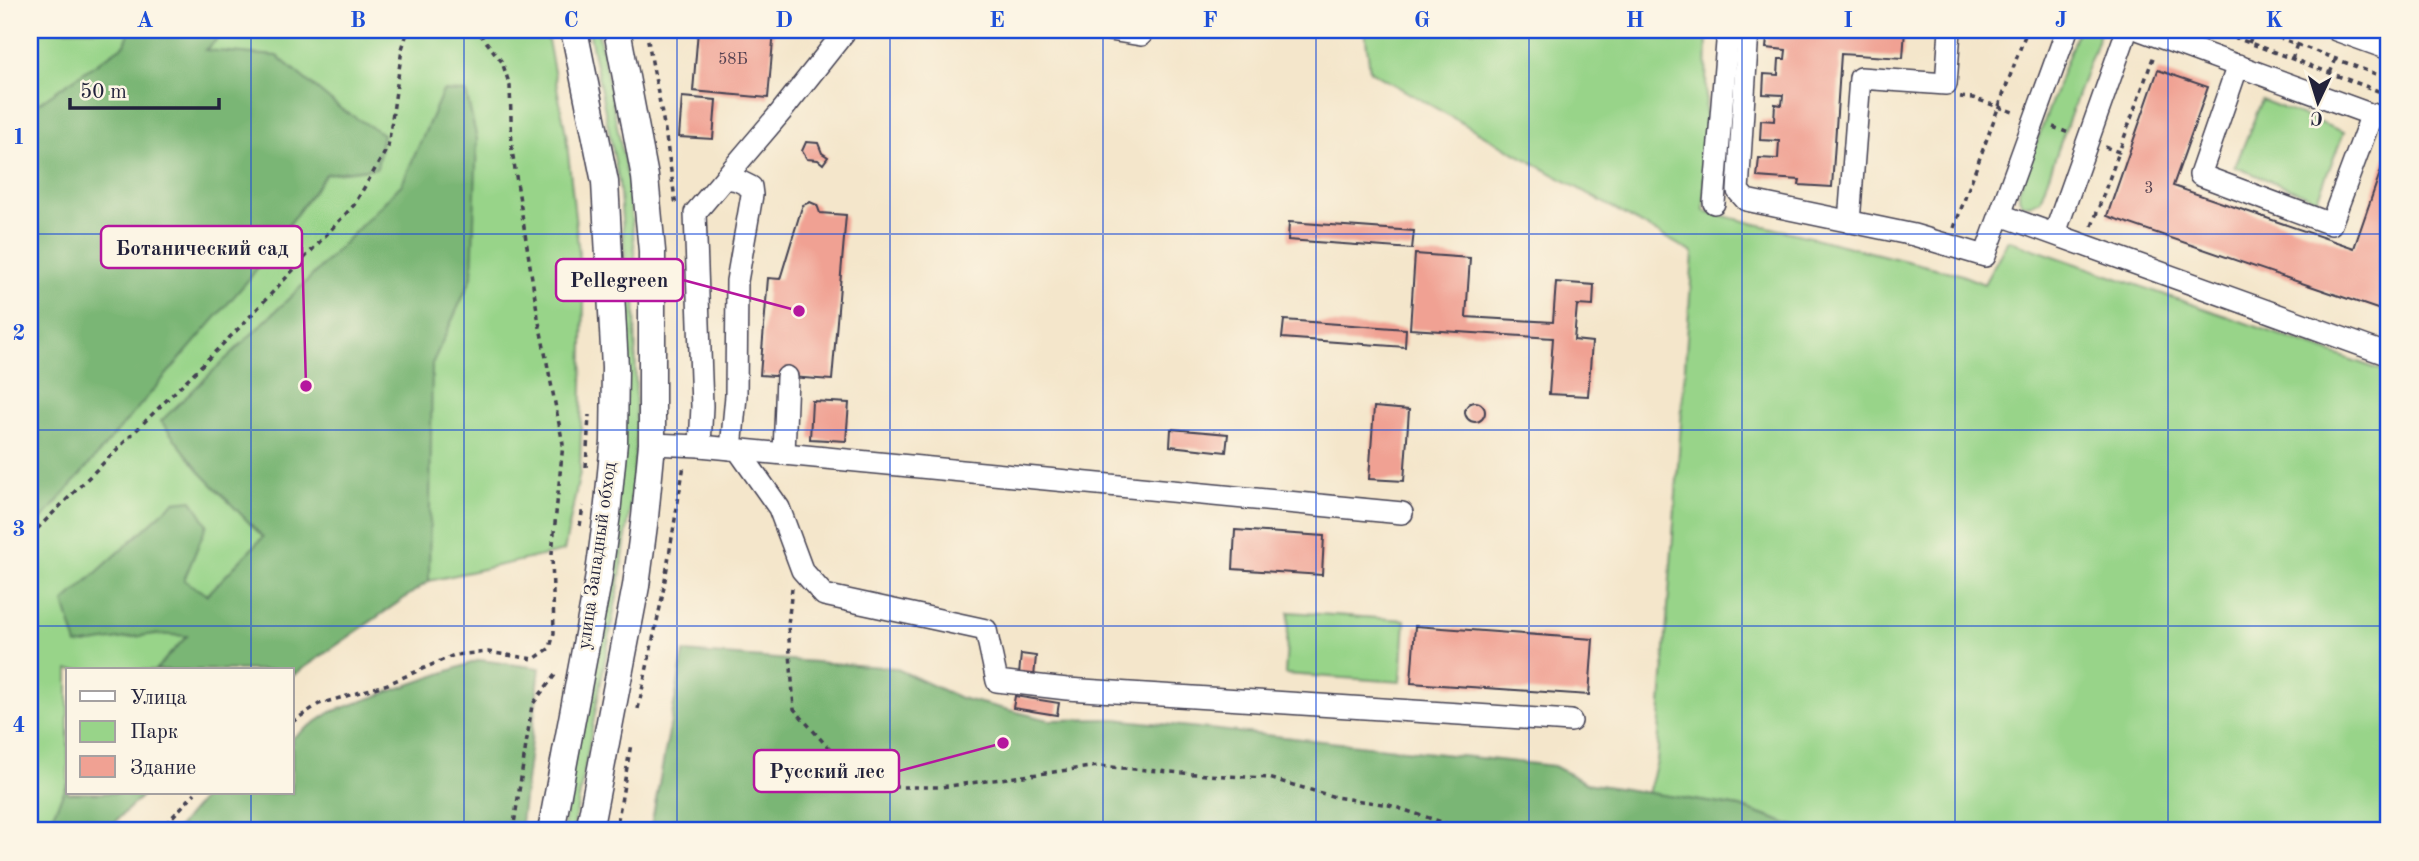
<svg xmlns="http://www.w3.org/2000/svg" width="2419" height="861" font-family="'Old Standard TT',serif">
<rect width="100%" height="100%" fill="#fcf5e5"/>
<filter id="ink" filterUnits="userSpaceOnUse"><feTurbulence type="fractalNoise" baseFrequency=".0143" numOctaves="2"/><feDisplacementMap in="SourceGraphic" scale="14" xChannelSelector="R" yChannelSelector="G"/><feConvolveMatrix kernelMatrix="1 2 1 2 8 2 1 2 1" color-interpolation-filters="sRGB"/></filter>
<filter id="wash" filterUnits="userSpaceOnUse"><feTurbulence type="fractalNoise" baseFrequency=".00686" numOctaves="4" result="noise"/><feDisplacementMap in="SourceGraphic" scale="28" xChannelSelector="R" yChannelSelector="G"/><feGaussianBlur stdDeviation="1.57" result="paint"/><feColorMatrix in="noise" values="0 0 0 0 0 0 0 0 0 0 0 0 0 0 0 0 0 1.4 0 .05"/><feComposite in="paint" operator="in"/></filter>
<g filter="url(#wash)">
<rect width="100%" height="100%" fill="#f4e6cb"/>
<g fill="#98d489" stroke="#5d7b62" stroke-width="2">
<path d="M30,30h516l20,104 18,166 -4,172 -16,79 -135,30 -137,95v-6h-224v123h77l-40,38h-75z"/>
<path d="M589,30h9l30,151 7,72 1,192 -7,71 -10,69 -46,246h-10l64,-464 -2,-111 -6,-74z"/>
<path d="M1365,30h342l-3,181 255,63 25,10 24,-44 381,133v458h-581l-68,-24 -92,-14 9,-31 36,-509 -323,-182z"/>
<path d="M2078,30h23l-61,170 -10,5 -7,-1 -4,-6v-8z"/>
<path d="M2262,100l82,32 -27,67 -82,-32z"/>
<path d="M1289,612l116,8 -4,62 -116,-8z"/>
</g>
<g fill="#7ab675" stroke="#4e6c58" stroke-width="2">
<path d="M130,30h98l-23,20 72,6 64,53 42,25 -6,34 -51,6 -76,104 -220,255v-424l95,-65z"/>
<path d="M443,91l23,1 11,47 -5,138 -40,87 -3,217 -137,95v-6h-137l32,-34 -32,-2 -78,11 -13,-43 110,-100 18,-2 15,24 -23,56 23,15 56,-58 -61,-63 -41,-53 145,-139 96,-98z"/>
<path d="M684,652l211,16 65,30 89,22 66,-1 439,47 32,17 154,24 68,24h-1158z"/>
<path d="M480,660l60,8 -20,163h-345l29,-34 7,-4h81v-55l39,-26z"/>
<path d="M68,783v10h77l-40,38h-75v-7l18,1z"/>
</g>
<g id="blocks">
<g fill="#f0a193">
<path d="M698,30h76l-6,68 -75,-7z"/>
<path d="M1768,30h137l-2,28 -62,-4 -9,133 -33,-2 1,-5 -43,-3 2,-19 19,1 1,-18 -19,-1 1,-20 13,1 1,-17 7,1 1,-10 -20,-1 1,-20 14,1 1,-16h6l1,-9 -20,-2z"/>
<path d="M2158,70l50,17 -35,99 181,62 35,-101v155l-3,10 -279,-96z"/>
<path d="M682,97l34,3 -3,39 -34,-2z"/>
<path d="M806,142l12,1 4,10 6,4 -5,7 -5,-4 -11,-1 -5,-8z"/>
<path d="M810,202l7,3 3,8 26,2 -14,165 -72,-5 8,-97 12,1 21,-69 2,-5z"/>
<path d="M1289,222l125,9 -2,18 -124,-9z"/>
<path d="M1415,254l55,4 -4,59 87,5 3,-40 38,3 -1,21 -16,-1 -3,35 18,2 -4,54 -39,-2 4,-56 -143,-9z"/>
<path d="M1284,320l122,9 -1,18 -123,-9z"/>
<path d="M812,401l37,2 -3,38 -36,-2z"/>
<circle cx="1475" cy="412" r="10"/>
<path d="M1374,407l35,3 -5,71 -35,-2z"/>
<path d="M1171,429l57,5 -2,18 -56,-6z"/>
<path d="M1235,530l89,6 -2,39 -89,-6z"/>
<path d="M1415,626l178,13 -4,56 -178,-12z"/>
<path d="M1021,654l15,2 -2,21 -15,-2z"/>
<path d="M1015,696l44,7 -2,12 -44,-7z"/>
</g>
</g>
</g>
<g filter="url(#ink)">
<use href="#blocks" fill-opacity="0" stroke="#423f51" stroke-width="2"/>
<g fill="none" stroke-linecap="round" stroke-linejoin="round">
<defs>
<g id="minor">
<path d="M1110,30l31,5 1,-5"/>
<path d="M1748,30l-10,161 8,9 168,35 71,21 82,-226"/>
<path d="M2140,30l249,91"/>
<path d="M2336,30l53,19"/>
<path d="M2238,65l-38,110 131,49 41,-110"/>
<path d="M725,178l12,2 14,7 1,8 -15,86 -1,115 -5,53"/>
<path d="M1714,203l14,-173"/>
<path d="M2001,215l388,140"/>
<path d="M1849,222l11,-144 86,6 4,-54"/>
<path d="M2055,233l72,-203"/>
<path d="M652,444l48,2 2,-40 -7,-193 86,-101 65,-82"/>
<path d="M700,446l702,67"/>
<path d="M738,450l41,58 23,62 22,25 162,35 11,51 70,8 504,32"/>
<path d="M784,453l3,-76"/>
</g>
<g id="major">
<path d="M551,831l47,-250 9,-67 7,-72 1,-75 -10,-185 -31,-152"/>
<path d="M589,831l47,-245 9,-69 7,-73v-193l-7,-74 -28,-147"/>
</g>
</defs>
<use href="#minor" stroke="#423f51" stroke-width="24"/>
<use href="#major" stroke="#423f51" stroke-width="29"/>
<g stroke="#423f51" stroke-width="3.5" stroke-dasharray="5 5" stroke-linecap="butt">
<path d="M646,30l19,100 11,76"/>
<path d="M2215,30l174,65"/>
<path d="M2259,30l130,49"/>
<path d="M2235,38l3,-8"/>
<path d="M2249,43l5,-13"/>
<path d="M2292,59l5,-15"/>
<path d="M2330,73l6,-14"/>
<path d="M2380,92l5,-15"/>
<path d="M1960,97l13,1 43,15"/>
<path d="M2053,127l16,6"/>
<path d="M2105,147l14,5 35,-97"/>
<path d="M2092,226l27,-74"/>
<path d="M1954,228l73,-198"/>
<path d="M586,467l3,-52"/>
<path d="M580,526l3,-20"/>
<path d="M30,536l212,-211 112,-120 34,-58 14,-98 6,-19"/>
<path d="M792,588l-4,37 6,84 46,52 51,26h50l157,-21 109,9 62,3 66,19 54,8 65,21 35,5"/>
<path d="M638,709l24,-111 22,-133"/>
<path d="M292,722l27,-18 69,-20 66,-29 34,-3 46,7 16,-11 4,-15 -2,-80 11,-109 -25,-127 -26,-167 -2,-64 -8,-24 -25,-32"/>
<path d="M159,831l36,-38"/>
<path d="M513,831l19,-126 23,-30"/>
<path d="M616,831l15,-87"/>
</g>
<use href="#minor" stroke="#fff" stroke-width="21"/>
<use href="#major" stroke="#fff" stroke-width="26"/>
</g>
</g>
<path fill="none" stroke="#1d4ed8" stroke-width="2" stroke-opacity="0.55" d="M251,30v640M464,30v801M677,30v801M890,30v801M1103,30v801M1316,30v801M1529,30v801M1742,30v801M1955,30v801M2168,30v801M30,234h2359M30,430h2359M30,626h2359M251,793v38"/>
<g text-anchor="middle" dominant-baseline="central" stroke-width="5" stroke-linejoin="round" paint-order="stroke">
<g font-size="16" fill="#564251">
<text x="733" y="60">58Б</text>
<text x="2149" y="189">3</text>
</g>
<g font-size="19" fill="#22223b" stroke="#fcf5e5">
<text transform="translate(598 556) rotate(-82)">улица Западный обход</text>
</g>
</g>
<path fill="none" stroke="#b5179e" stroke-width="2.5" d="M306 386L302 247M799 311L683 280M1003 743L899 771"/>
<g fill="#b5179e" stroke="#fcf5e5" stroke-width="2.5">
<circle cx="306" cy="386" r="7"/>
<circle cx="799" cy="311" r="7"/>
<circle cx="1003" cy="743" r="7"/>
</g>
<g fill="#fcf5e5" stroke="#b5179e" stroke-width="2.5">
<rect x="101" y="226" width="201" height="42" rx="7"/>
<rect x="556" y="259" width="127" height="42" rx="7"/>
<rect x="754" y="750" width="145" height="42" rx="7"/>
</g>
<g font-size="21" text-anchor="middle" font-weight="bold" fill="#22223b">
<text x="202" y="255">Ботанический сад</text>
<text x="619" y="287">Pellegreen</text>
<text x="827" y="778">Русский лес</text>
</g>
<rect width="2419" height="861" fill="none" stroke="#fcf5e5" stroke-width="77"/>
<rect x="66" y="668" width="228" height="126" fill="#fcf5e5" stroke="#a5a1a1" stroke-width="2"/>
<rect x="80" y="691" width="35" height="10" fill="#ffffff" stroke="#a5a1a1" stroke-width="2"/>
<text x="130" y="704" font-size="21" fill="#22223b">Улица</text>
<rect x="80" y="721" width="35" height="21" fill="#98d489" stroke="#a5a1a1" stroke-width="2"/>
<text x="130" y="738" font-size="21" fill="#22223b">Парк</text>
<rect x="80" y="756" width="35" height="21" fill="#f0a193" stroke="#a5a1a1" stroke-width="2"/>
<text x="130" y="774" font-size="21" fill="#22223b">Здание</text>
<g transform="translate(2318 102) rotate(184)" stroke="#fcf5e5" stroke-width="5" paint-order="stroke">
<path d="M0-5L12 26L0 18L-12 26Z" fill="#22223b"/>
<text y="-10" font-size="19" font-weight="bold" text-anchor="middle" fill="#22223b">С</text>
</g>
<path d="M70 98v10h149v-10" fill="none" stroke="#22223b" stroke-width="3.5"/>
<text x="80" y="98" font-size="21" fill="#22223b" stroke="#fcf5e5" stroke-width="5" paint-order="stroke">50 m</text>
<rect x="38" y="38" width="2342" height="784" fill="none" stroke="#1d4ed8" stroke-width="2.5"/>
<g font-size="23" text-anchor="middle" font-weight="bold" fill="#1d4ed8">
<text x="145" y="27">A</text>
<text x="358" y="27">B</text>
<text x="571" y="27">C</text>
<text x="784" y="27">D</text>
<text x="997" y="27">E</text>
<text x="1210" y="27">F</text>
<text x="1422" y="27">G</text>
<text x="1635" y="27">H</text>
<text x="1848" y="27">I</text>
<text x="2061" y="27">J</text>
<text x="2274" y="27">K</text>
<text x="19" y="144">1</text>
<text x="19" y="340">2</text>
<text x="19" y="536">3</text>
<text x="19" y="732">4</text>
</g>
</svg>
